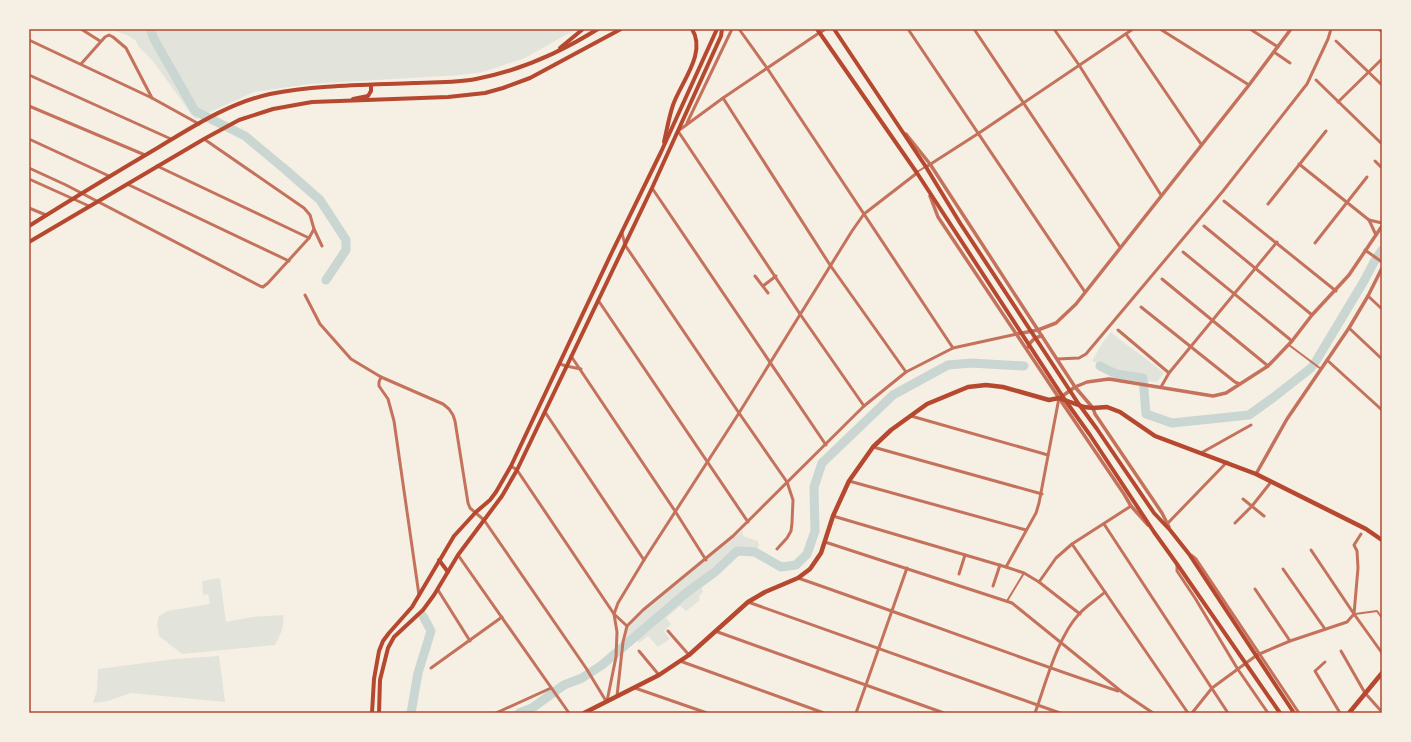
<svg xmlns="http://www.w3.org/2000/svg" width="1411" height="742" font-family="Manrope,sans-serif">
<rect width="100%" height="100%" fill="#f6efe4"/>
<g fill="#e2e4dc">
<path d="M114,29h462l-51,29 -42,14 -22,3 -151,9 -56,8 -59,27 -43,-59 -14,-14 -2,-5 -9,-6 -9,-3z"/>
<path d="M1111,332c17,15 36,26 53,41l-7,9 -12,-1 -2,-4 -31,-8 -20,-8 11,-19z"/>
<path d="M743,531v5l15,5 1,5 -5,4h-18l-19,22 -16,12 2,8 -4,4 1,4 -14,11 -6,-5 -14,12 5,6 -7,7 6,8 -12,8 -10,-11 -9,7 -3,-5 -12,8 3,-20 16,-16 90,-74z"/>
<path d="M220,578l6,44 26,-5 31,-2c2,12 -3,20 -8,30l-93,9 -23,-18 -2,-11 2,-9 8,-5 43,-7 -2,-10 -5,1 -1,-14z"/>
<path d="M219,656l6,46 -94,-9 -23,8 -15,2 4,-13 1,-21 77,-10z"/>
</g>
<g fill="none" stroke-linecap="round" stroke-linejoin="round">
<g stroke="#c9d6d2" stroke-width="9">
<path d="M150,29l4,10 41,72 50,25 42,35 33,29 26,40v10l-20,30"/>
<path d="M1100,366l16,8 27,4 3,36 26,9 77,-8 25,-18 37,-29 5,-7 48,-80 10,-19 8,-12"/>
<path d="M411,713l7,-40 13,-42 -8,-15"/>
<path d="M519,713l13,-5 32,-23 18,-7 20,-13 84,-72 29,-21 22,-21 18,1 26,15 15,-2 11,-11 8,-23 -1,-44 8,-24 71,-68 55,-30 23,-2 53,3"/>
</g>
<g stroke="#c5725c" stroke-width="2">
<path d="M917,172l8,-5"/>
<path d="M1289,345l32,24"/>
<path d="M1007,601l17,-28"/>
<path d="M1355,614l22,-3 5,7"/>
</g>
<g stroke="#c5725c" stroke-width="3">
<path d="M81,29l19,12"/>
<path d="M739,29l28,39 186,280"/>
<path d="M908,29l177,263"/>
<path d="M974,29l146,218"/>
<path d="M1054,29l25,36 82,130"/>
<path d="M1160,29l89,56"/>
<path d="M1250,29l28,18"/>
<path d="M1379,29l3,3"/>
<path d="M819,33l-96,65 -45,33 122,183 64,92"/>
<path d="M1126,34l75,110"/>
<path d="M29,40l123,58 47,26"/>
<path d="M1336,41l46,44"/>
<path d="M1274,52l16,11"/>
<path d="M81,64l24,-27 4,-2 4,2 13,11 26,50"/>
<path d="M29,75l142,64"/>
<path d="M1316,80l66,64"/>
<path d="M723,98l107,167 76,107"/>
<path d="M1338,102l44,-43"/>
<path d="M29,106l116,49"/>
<path d="M687,123l45,-94"/>
<path d="M29,139l80,37"/>
<path d="M204,139l100,69 6,7 4,14 8,17"/>
<path d="M1375,161l7,7"/>
<path d="M1299,164l70,56 7,15"/>
<path d="M157,166l152,72"/>
<path d="M926,167l53,-34 154,-104"/>
<path d="M29,168l37,17 194,101 3,1 5,-4 41,-45 5,-9"/>
<path d="M29,179l60,27"/>
<path d="M127,184l162,77"/>
<path d="M652,188l174,257"/>
<path d="M1224,201l112,90"/>
<path d="M1268,204l58,-73"/>
<path d="M29,208l17,7"/>
<path d="M1369,220l13,3"/>
<path d="M1204,226l108,89"/>
<path d="M622,233l3,12 114,168 48,69 6,18 -1,23 -1,8 -4,7 -10,11"/>
<path d="M1315,243l52,-66"/>
<path d="M1365,250l17,12"/>
<path d="M1183,252l109,89"/>
<path d="M755,276l13,17"/>
<path d="M1162,279l106,87"/>
<path d="M763,286l13,-10"/>
<path d="M305,295l15,29 31,35 30,18 62,27 6,5 4,6 2,6 13,82 2,5 14,12 102,148 20,33"/>
<path d="M1368,296l14,13"/>
<path d="M598,300l150,222"/>
<path d="M1141,307l94,75 5,2"/>
<path d="M1349,328l33,31"/>
<path d="M1118,330l51,43"/>
<path d="M571,356l104,155 31,49"/>
<path d="M1057,359l22,-1 7,-4 137,-163 84,-107 21,-45 3,-10"/>
<path d="M1327,360l55,50"/>
<path d="M560,364l6,2 15,3"/>
<path d="M381,377l-2,5v4l9,13 6,22 25,174"/>
<path d="M1161,387l8,-14 108,-131"/>
<path d="M545,412l99,148"/>
<path d="M911,416l137,39"/>
<path d="M873,447l169,47"/>
<path d="M1201,453l50,-28"/>
<path d="M511,466l6,4 97,144 13,12"/>
<path d="M849,481l177,49"/>
<path d="M1243,499l21,17"/>
<path d="M833,516l173,51 18,6 15,9 41,32"/>
<path d="M1235,523l17,-17 19,-24"/>
<path d="M1104,524l124,189"/>
<path d="M1167,524l60,-62"/>
<path d="M825,542l187,61 110,89 31,21"/>
<path d="M1072,544l116,169"/>
<path d="M1311,550l43,64 28,39"/>
<path d="M458,555l111,158"/>
<path d="M1191,555l5,4 103,154"/>
<path d="M1177,565v6l18,27 42,70 31,45"/>
<path d="M1006,567l30,-54 3,-10 20,-105"/>
<path d="M1283,569l42,60"/>
<path d="M959,574l6,-19"/>
<path d="M798,578c107,37 213,77 320,113"/>
<path d="M1039,582l17,-24 16,-14 59,-38"/>
<path d="M993,586l7,-21"/>
<path d="M1255,589l35,52"/>
<path d="M438,590l32,51"/>
<path d="M748,602l312,111"/>
<path d="M668,631l21,24"/>
<path d="M715,631l229,82"/>
<path d="M639,651l20,24"/>
<path d="M1341,651l24,42 17,19"/>
<path d="M680,661l144,52"/>
<path d="M1325,662l-10,9 25,42"/>
<path d="M431,668l71,-51"/>
<path d="M635,688l72,25"/>
<path d="M617,696l6,-54 4,-16 16,-16 90,-74 131,-130 42,-34 47,-24 64,-14"/>
<path d="M607,701l9,-44 1,-25 -3,-18 4,-11 26,-43 95,-147 113,-182 12,-17 53,-41"/>
<path d="M496,713l55,-25"/>
<path d="M856,713l51,-145"/>
<path d="M1035,713c11,-30 22,-75 44,-99 7,-8 17,-14 26,-22"/>
<path d="M1192,713l20,-25 45,-33 33,-14 57,-19 7,-8 4,-46 -1,-17 -3,-6 7,-11"/>
</g>
<g stroke="#c5725c" stroke-width="3.5">
<path d="M819,33l6,-4"/>
<path d="M906,134l24,30 145,223 18,21 2,6 67,99 7,14"/>
<path d="M930,196l8,21 121,181 65,96 7,12 17,19"/>
<path d="M1017,334l21,-4 18,-7 20,-19 173,-219 42,-56"/>
<path d="M1028,347c3,-7 7,-10 14,-11"/>
<path d="M1061,397l14,-10 12,-5 22,-3 104,17 13,-3 42,-27 24,-25 20,-26 37,-40 33,-49"/>
<path d="M1256,474l31,-55 62,-91 19,-32 14,-28"/>
</g>
<g stroke="#b5482f" stroke-width="4">
<path d="M817,29l100,144 148,227 25,35 64,97 23,32 103,149"/>
<path d="M834,29l92,138 34,56 118,180 19,26 57,84 16,17 19,24 105,159"/>
<path d="M560,48l23,-19"/>
<path d="M353,99l15,-3 3,-5v-6"/>
<path d="M664,142c3,-13 5,-25 9,-37 8,-23 34,-52 19,-76"/>
<path d="M29,226c43,-27 86,-53 130,-79 35,-21 70,-44 111,-53 45,-9 98,-9 144,-11 21,-1 42,0 62,-4 43,-8 85,-27 122,-50"/>
<path d="M29,242l175,-103 35,-19 34,-11 39,-7 136,-5 37,-4 18,-5 27,-10 91,-49"/>
<path d="M439,560l9,12"/>
<path d="M372,713l2,-34 5,-28 4,-10 6,-8 23,-26 42,-71 22,-24 14,-12 6,-8 15,-26 101,-214 49,-100 56,-123"/>
<path d="M379,713l1,-33 8,-32 6,-11 29,-27 11,-15 24,-40 44,-59 15,-26 135,-282 69,-152 1,-7"/>
</g>
<g stroke="#b5482f" stroke-width="4.5">
<path d="M584,713l75,-38 30,-20 59,-53 17,-10 33,-14 12,-9 11,-16 12,-37 16,-35 24,-34 18,-17 36,-26 41,-17 18,-2 17,2 46,13 10,-2 25,9 9,1 14,-1 13,5 35,24 101,38 110,55 16,11"/>
<path d="M1349,713l33,-40"/>
</g>
</g>
<rect width="1411" height="742" fill="none" stroke="#f6efe4" stroke-width="60"/>
<rect x="30" y="30" width="1351" height="682" fill="none" stroke="#b5482f" stroke-width="1.5"/>
</svg>
